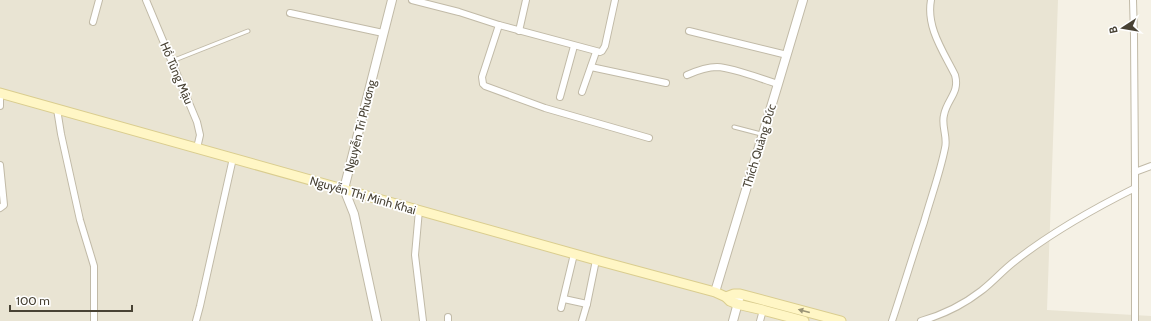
<svg xmlns="http://www.w3.org/2000/svg" width="1151" height="321" font-family="Cabin,sans-serif">
<rect width="100%" height="100%" fill="#f5f1e5"/>
<path fill="#e9e4d3" d="M0,0h1058l-11,310 104,6v5h-1151z"/>
<g fill="none" stroke-linecap="round" stroke-linejoin="round">
<defs>
<g id="service">
<path d="M172,61l76,-30"/>
<path d="M734,127l27,7"/>
</g>
<g id="minor">
<path d="M146,0l51,122 3,13 -3,13"/>
<path d="M412,0l47,12 40,13 101,27 2,-1 3,-5 10,-46"/>
<path d="M1133,0l1,36 1,136v149"/>
<path d="M290,13l93,20"/>
<path d="M93,22l6,-22"/>
<path d="M499,25l-17,52 1,7 2,2 60,22 104,30"/>
<path d="M519,31l7,-31"/>
<path d="M689,31l98,24"/>
<path d="M591,67l75,16"/>
<path d="M687,75c9,-4 20,-8 30,-8 18,1 44,12 61,17"/>
<path d="M582,92l14,-40"/>
<path d="M560,97l14,-51"/>
<path d="M0,106v-13"/>
<path d="M57,109l4,25 19,86 14,46v55"/>
<path d="M0,165l4,40 -4,3"/>
<path d="M1135,172l16,-6"/>
<path d="M419,210l-4,45 8,66"/>
<path d="M564,299l23,5"/>
<path d="M561,308l13,-54"/>
<path d="M196,321l4,-15 33,-148"/>
<path d="M448,321v-4"/>
<path d="M582,321l5,-17 9,-44"/>
<path d="M760,321l3,-11"/>
<path d="M892,321c11,-33 21,-66 32,-99 7,-25 16,-49 21,-74 3,-11 -4,-22 -1,-33 3,-16 16,-22 11,-40 -12,-24 -29,-48 -24,-75"/>
<path d="M921,321c21,-6 42,-16 60,-30 12,-9 22,-21 34,-30 37,-29 78,-52 120,-73"/>
</g>
<g id="tertiary">
<path d="M715,292l63,-208 25,-84"/>
<path d="M377,321l-23,-107 -10,-25 48,-189"/>
<path d="M733,321l6,-22"/>
</g>
<g id="secondary">
<path d="M0,93l596,167 119,32 11,5 4,4 7,3 26,6 41,11"/>
<path d="M726,297l8,-3h6l101,27"/>
</g>
</defs>
<use href="#service" stroke="#c1baa7" stroke-width="5"/>
<use href="#minor" stroke="#c1baa7" stroke-width="8"/>
<use href="#tertiary" stroke="#c1baa7" stroke-width="10"/>
<use href="#secondary" stroke="#dacd8f" stroke-width="11"/>
<use href="#service" stroke="#fff" stroke-width="3"/>
<use href="#minor" stroke="#fff" stroke-width="6"/>
<use href="#tertiary" stroke="#fff" stroke-width="8"/>
<use href="#secondary" stroke="#fff6c5" stroke-width="9"/>
</g>
<defs><path id="oneway-solid" d="M-6-.8H1V-3.2L6.5 0L1 3.2V.8H-6Z"/></defs>
<use fill="#9a9375" href="#oneway-solid" transform="translate(804 311) rotate(-165)"/>
<g text-anchor="middle" dominant-baseline="central" stroke-width="3.5" stroke-linejoin="round" paint-order="stroke">
<g font-size="12" fill="#484234" stroke="#fff">
<text transform="translate(177 73) rotate(67)">Hồ Tùng Mậu</text>
<text transform="translate(360 126) rotate(-76)">Nguyễn Tri Phương</text>
<text transform="translate(759 146) rotate(-73)">Thích Quảng Đức</text>
<text transform="translate(363 195) rotate(16)">Nguyễn Thị Minh Khai</text>
</g>
</g>
<g transform="translate(1123 28) rotate(258)" stroke="#ffffff" stroke-width="3" paint-order="stroke">
<path d="M0-3L7 15L0 10L-7 15Z" fill="#484234"/>
<text y="-6" font-size="11" font-weight="bold" text-anchor="middle" fill="#484234">B</text>
</g>
<path d="M10 305v6h122v-6" fill="none" stroke="#484234" stroke-width="2"/>
<text x="16" y="305" font-size="12" fill="#484234" stroke="#ffffff" stroke-width="3" paint-order="stroke">100 m</text>
</svg>
